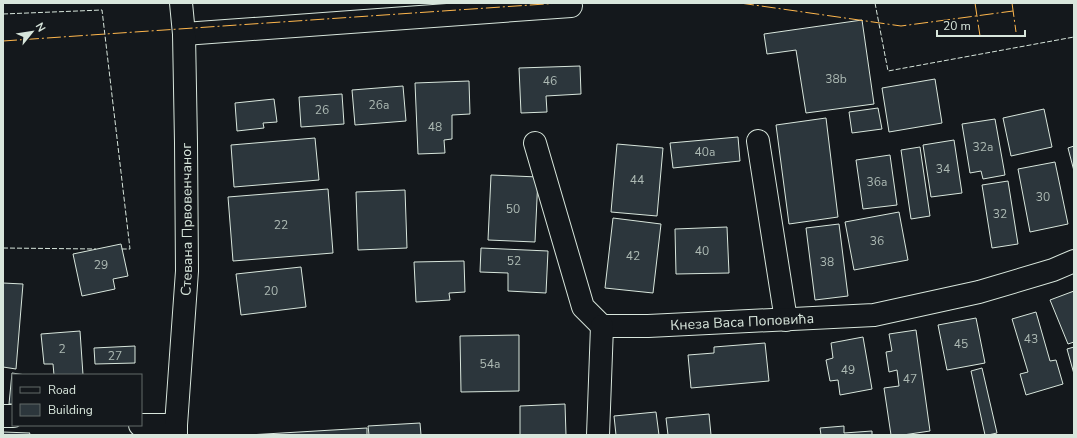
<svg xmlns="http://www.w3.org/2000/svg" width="1077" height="438" font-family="'Nunito Sans',sans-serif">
<rect width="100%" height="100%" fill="#14181c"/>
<g fill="#2c363c" stroke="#d8e6dc">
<path d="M862,20l12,84 -68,9 -10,-63 -29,4 -3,-20z"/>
<path d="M580,66l1,28 -35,2 1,16 -26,1 -2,-45z"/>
<path d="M935,79l7,44 -53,9 -7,-44z"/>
<path d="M469,81l1,33 -18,1v24l-8,1 1,13 -27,1 -3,-71z"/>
<path d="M403,86l3,35 -51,4 -3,-35z"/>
<path d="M342,94l2,30 -43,3 -2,-30z"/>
<path d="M274,99l3,23 -14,1 1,5 -27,3 -2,-28z"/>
<path d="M878,108l4,21 -30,4 -3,-21z"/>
<path d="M1044,109l8,38 -41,9 -8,-38z"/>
<path d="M826,118l12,99 -49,7 -13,-99z"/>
<path d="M995,119l10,56 -22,4 -2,-8 -11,2 -8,-49z"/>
<path d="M738,137l2,24 -67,7 -3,-25z"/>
<path d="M315,138l4,42 -85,7 -3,-42z"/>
<path d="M954,140l8,53 -31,4 -8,-52z"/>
<path d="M617,144l46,4 -6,68 -46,-4z"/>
<path d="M1074,146v25l-6,-23z"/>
<path d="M920,147l10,69 -19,3 -10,-69z"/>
<path d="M890,155l7,50 -34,4 -7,-49z"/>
<path d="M1055,162l13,62 -38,8 -12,-63z"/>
<path d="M491,175l47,2 -3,65 -47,-2z"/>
<path d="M1008,181l10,63 -26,4 -10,-63z"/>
<path d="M328,189l5,64 -100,8 -5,-64z"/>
<path d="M405,190l2,58 -49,2 -2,-58z"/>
<path d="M899,212l9,48 -54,10 -9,-48z"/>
<path d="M613,218l48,6 -8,69 -48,-5z"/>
<path d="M839,224l9,72 -33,4 -9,-72z"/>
<path d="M727,227l2,46 -53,1 -1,-45z"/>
<path d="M121,244l7,32 -15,3 2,10 -33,7 -9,-42z"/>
<path d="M481,248l67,3 -2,42 -38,-2v-18l-28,-1z"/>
<path d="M464,261l1,31 -16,1 1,7 -34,2 -2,-40z"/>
<path d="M301,267l5,40 -65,8 -5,-41z"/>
<path d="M3,283l20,1 -7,85 -13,-2z"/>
<path d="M1074,291v51l-6,2 -18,-44z"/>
<path d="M1036,312l14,49 6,-1 7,24 -37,11 -6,-21 8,-2 -16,-53z"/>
<path d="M976,318l9,45 -38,7 -9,-45z"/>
<path d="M916,330l14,101 -27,4h-12l-7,-47 15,-2 -2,-16 -8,2 -3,-20 6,-1 -3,-17z"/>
<path d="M80,331l3,44h-29l-1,-11h-9l-3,-30z"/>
<path d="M519,335v56l-58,1 -1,-56z"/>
<path d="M863,337l9,52 -32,6 -2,-15 -8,1 -4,-21 7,-2 -2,-15z"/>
<path d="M765,343l4,38 -78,7 -3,-33 26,-2v-6z"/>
<path d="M135,346v17l-40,1 -1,-16z"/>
<path d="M1074,347v27l-7,-25z"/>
<path d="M982,368l15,65 -9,2h-3l-14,-64z"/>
<path d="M12,373l14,2h-13v29h-4z"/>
<path d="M565,404l1,31h-46v-29z"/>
<path d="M656,412l3,23h-43l-2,-19z"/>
<path d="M709,414l2,21h-43l-2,-17z"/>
<path d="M420,423l1,12h-52l-1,-9z"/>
<path d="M844,426v7l28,-2v4h-51l-1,-7z"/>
<path d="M367,428v7h-119z"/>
<path d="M3,432l27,1 -1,2h-26z"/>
</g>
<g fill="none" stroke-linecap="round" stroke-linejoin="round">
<defs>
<g id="minor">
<path d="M184,34l387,-28"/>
<path d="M758,141l28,179"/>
<path id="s1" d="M535,143l48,164 19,19h46l226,-11 105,-23 74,-22 21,-9"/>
<path d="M3,416h10"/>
<path d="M140,425h36"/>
<path id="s2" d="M176,435v-10l11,-154 -1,-128 -2,-109 -3,-31"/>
<path d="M598,435l4,-109"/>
</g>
</defs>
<use href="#minor" stroke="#d8e6dc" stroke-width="24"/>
<use href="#minor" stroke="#14181c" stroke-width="22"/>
<g stroke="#d8e6dc" stroke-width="1" stroke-dasharray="5 2" stroke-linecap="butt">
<path d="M875,3l13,68 186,-34"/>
<path d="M3,14l99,-4 28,239h-10"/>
<path d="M3,248l93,1"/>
</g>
<g stroke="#ffb74d" stroke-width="1" stroke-dasharray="14 3 2 3" stroke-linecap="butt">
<path d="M740,3l161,23 112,-15"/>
<path d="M975,3l5,33"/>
<path d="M1012,3l4,29"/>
<path d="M3,41l557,-38"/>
</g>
</g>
<g text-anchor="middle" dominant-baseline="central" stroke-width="3" stroke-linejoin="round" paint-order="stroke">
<g font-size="12" fill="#adbab4">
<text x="836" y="79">38b</text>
<text x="550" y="81">46</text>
<text x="379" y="105">26a</text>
<text x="322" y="110">26</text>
<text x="435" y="127">48</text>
<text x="983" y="147">32a</text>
<text x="705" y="152">40a</text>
<text x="943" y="169">34</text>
<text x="637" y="180">44</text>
<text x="877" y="182">36a</text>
<text x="1043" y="197">30</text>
<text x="513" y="209">50</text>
<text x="1000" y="214">32</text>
<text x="281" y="225">22</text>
<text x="877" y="241">36</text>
<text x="702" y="251">40</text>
<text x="633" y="256">42</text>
<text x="514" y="261">52</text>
<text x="827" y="262">38</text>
<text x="101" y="265">29</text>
<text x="271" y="291">20</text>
<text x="1031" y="339">43</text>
<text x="961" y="344">45</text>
<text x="62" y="349">2</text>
<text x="115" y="356">27</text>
<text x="490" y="364">54a</text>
<text x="848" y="370">49</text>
<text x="910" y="379">47</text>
</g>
<g font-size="14" fill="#d8e6dc" stroke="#14181c">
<text stroke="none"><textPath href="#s2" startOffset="216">Стевана Првовенчаног</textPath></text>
<text stroke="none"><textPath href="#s1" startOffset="338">Кнеза Васа Поповића</textPath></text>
</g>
</g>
<rect width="1077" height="438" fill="none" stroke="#d8e6dc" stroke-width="8"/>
<rect x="12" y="374" width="130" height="52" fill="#14181c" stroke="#626a69"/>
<rect x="20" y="387" width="20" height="6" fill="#14181c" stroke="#626a69"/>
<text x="48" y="394" font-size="12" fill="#d8e6dc">Road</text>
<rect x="20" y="404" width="20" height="12" fill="#2c363c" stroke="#626a69"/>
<text x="48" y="414" font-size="12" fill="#d8e6dc">Building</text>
<g transform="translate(32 32) rotate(60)" stroke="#14181c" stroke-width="3" paint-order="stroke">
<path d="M0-3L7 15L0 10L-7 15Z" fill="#d8e6dc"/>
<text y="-6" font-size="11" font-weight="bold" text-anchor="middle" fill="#d8e6dc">N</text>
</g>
<path d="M937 30v6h88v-6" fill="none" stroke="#d8e6dc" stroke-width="2"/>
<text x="943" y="30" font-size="12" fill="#d8e6dc" stroke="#14181c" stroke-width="3" paint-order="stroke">20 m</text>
</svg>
